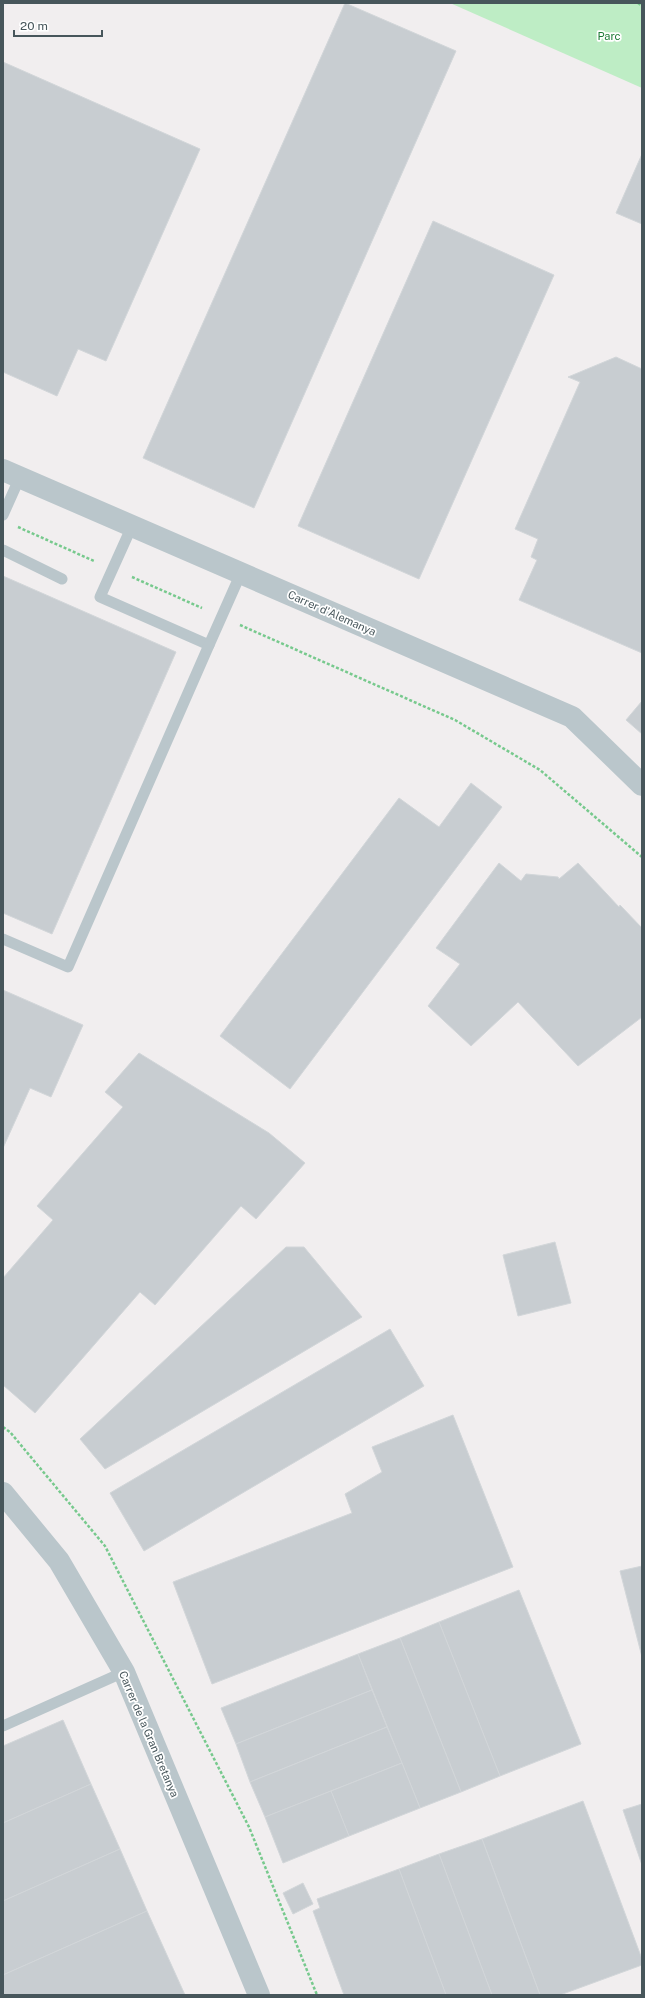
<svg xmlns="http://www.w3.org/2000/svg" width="645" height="1998" font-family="'Public Sans',sans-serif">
<rect width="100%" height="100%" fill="#f1eeef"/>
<path fill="#beedc5" d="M450,3h192v85z"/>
<g fill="#c8cdd1" stroke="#d2d6d9">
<path d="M345,3l111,48 -202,457 -111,-50z"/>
<path d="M3,62l197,87 -94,212 -28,-12 -21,47 -54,-24z"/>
<path d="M642,154v70l-26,-11z"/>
<path d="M433,221l121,54 -135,304 -121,-53z"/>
<path d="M616,357l26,12v284l-123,-53 18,-40 -6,-3 7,-18 -23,-10 65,-147 -12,-5z"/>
<path d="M3,576l173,76 -124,282 -49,-21z"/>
<path d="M642,701v33l-16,-14z"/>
<path d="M471,783l31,24 -212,282 -70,-53 179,-238 40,29z"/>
<path d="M499,863l22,18 5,-7 32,3 1,2 19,-16 41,44 1,-2 22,23v89l-64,49 -60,-64 -47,44 -43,-40 32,-42 -24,-16z"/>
<path d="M3,990l80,35 -32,72 -21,-9 -27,60z"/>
<path d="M139,1053l130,80 36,30 -49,56 -15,-13 -86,99 -15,-13 -105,121 -32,-28v-107l50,-58 -16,-14 86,-99 -18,-15z"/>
<path d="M555,1242l16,61 -53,13 -15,-61z"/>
<path d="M286,1247h18l58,70 -257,152 -25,-30z"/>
<path d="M390,1329l34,57 -280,165 -34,-58z"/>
<path d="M453,1415l60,152 -301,117 -39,-102 179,-69 -7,-19 37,-22 -10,-25z"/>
<path d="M642,1566v91l-22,-86z"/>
<path d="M519,1590l62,154 -81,32 -61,-154z"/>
<path d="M439,1622l61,154 -39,16 -61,-154z"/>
<path d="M400,1638l61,154 -41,16 -62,-154z"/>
<path d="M358,1654l14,36 -136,54 -15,-36z"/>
<path d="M372,1690l15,37 -137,55 -14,-38z"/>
<path d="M63,1720l28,64 -88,39v-77z"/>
<path d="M387,1727l15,36 -137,54 -15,-35z"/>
<path d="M402,1763l18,45 -71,28 -18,-45z"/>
<path d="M91,1784l29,65 -117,52v-78z"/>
<path d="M331,1791l18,45 -66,27 -18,-46z"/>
<path d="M583,1801l59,158v6l-82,30h-20l-58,-156z"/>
<path d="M642,1804v61l-19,-55z"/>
<path d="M482,1839l58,156h-48l-53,-141z"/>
<path d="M120,1849l27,62 -144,64v-74z"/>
<path d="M439,1854l53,141h-46l-47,-126z"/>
<path d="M399,1869l47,126h-102l-31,-84 7,-3 -3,-9z"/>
<path d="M303,1883l10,21 -20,10 -10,-21z"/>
<path d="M147,1911l38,84h-182v-20z"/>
</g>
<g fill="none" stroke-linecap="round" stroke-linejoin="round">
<g stroke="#77c98d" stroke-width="2.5" stroke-dasharray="3 2" stroke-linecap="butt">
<path d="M638,3l4,3"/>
<path d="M18,527l76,34"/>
<path d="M132,577l70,31"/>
<path d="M240,625l215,95 85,50 102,87"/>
<path d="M3,1427l7,5 95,114 144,281 68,168"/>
</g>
<g stroke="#bac6cb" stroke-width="11">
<path d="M3,515l17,-38"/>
<path d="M132,526l-32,71 109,48 32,-72"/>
<path d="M3,550l59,29"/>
<path d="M3,939l65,28 141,-322"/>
<path d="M3,1726l121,-54"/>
</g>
<g stroke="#bac6cb" stroke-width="22">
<path d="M3,470l569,247 70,68"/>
<path d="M3,1493l56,68 65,111 135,323"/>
</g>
</g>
<g text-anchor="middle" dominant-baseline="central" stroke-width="3.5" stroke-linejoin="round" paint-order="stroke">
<g font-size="11" fill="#1a7933" stroke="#fff">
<text x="609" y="36">Parc</text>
</g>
<g font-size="11" fill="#47565b" stroke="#fff">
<text transform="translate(332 613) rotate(24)">Carrer d'Alemanya</text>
<text transform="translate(149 1734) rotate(67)">Carrer de la Gran Bretanya</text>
</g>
</g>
<rect width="645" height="1998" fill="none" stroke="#47565b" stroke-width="8"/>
<path d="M14 30v6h88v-6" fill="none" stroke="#47565b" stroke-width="2"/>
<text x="20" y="30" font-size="12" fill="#47565b" stroke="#ffffff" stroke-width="3" paint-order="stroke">20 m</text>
</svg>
